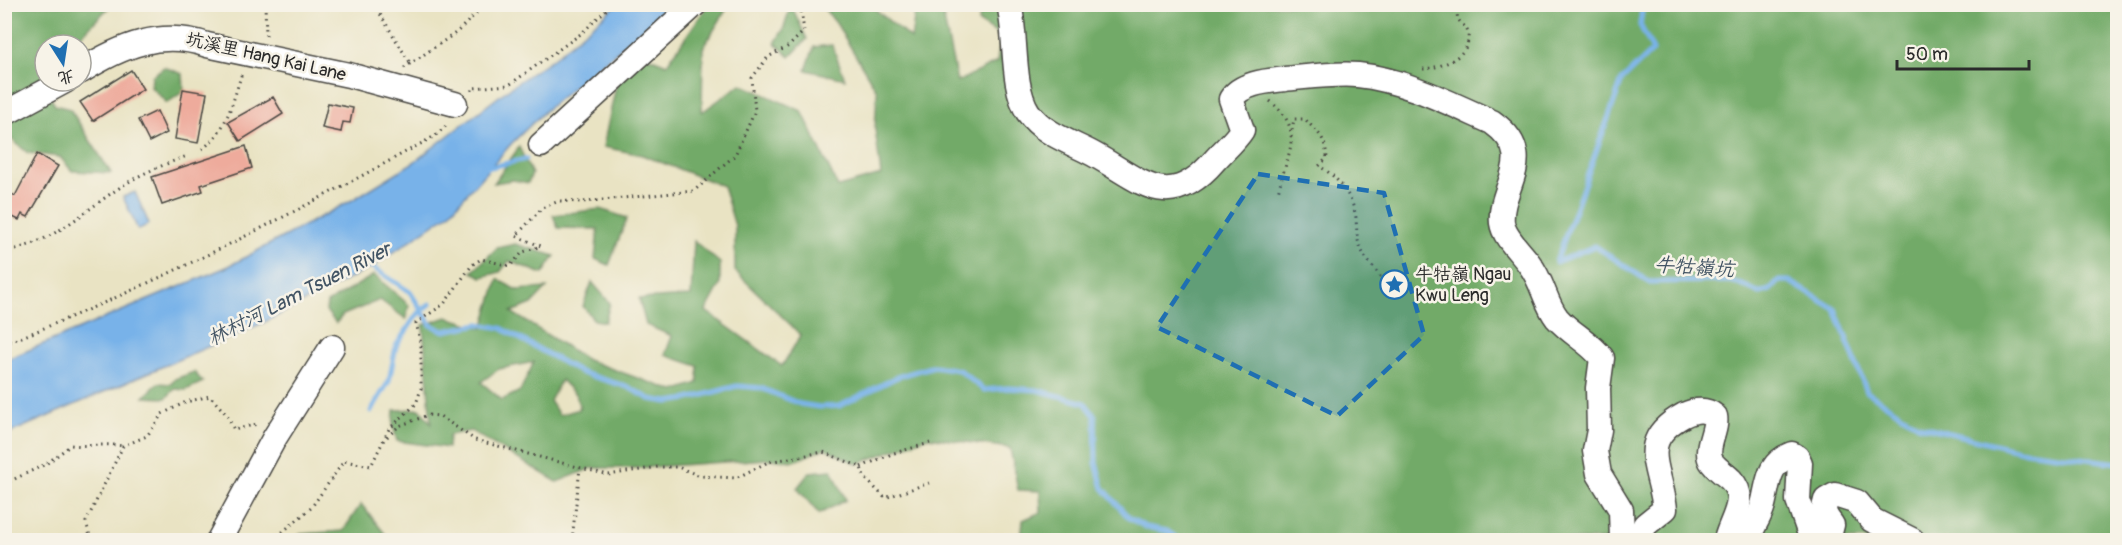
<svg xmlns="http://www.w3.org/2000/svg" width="2122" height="545" font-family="Pangolin,'LXGW WenKai TC',sans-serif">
<rect width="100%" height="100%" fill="#f7f3e8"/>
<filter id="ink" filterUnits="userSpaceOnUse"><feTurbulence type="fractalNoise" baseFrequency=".0167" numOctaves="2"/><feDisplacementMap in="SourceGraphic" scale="12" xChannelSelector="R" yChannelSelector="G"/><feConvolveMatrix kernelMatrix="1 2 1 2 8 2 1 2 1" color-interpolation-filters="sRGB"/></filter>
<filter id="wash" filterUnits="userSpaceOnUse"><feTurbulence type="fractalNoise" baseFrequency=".008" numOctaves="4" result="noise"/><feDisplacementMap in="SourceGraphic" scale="24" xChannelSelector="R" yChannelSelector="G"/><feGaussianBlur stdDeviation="1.35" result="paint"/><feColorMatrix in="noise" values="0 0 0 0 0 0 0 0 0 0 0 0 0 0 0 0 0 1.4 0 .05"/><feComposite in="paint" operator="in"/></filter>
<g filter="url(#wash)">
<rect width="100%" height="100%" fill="#e9e3c3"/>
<g fill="#72aa67" stroke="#4e6a49" stroke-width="1.5" fill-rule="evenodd">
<path d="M4,5h107l-39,40h-27l-2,39 12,21 15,4 41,64 -39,-2 -12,-14 -32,-4 -23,-19z"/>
<path d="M708,5h21l-26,43 -1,64 39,-28 61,27 36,76 43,-12 -6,-46 2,-38 -41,-68 -15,-18h49l41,34 5,-34h25l16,77 40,-20 4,-26 -22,-14 1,-17h1137v535h-1096l2,-20 18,-8 -1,-21 -22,-1 -8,-42 -82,-11 -71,27 -32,-16 -30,13 -27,-2 -132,9h-44l-35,14 -86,-51 -22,4 -1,13 -51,-7 -4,-15 1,-16 26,-1 11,14 -8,-98 24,-8 36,11 15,-49 18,11 31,-2 -15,16 -21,8 76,48 87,31 24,-8v-17l-33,-11 7,-19 -26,-11 -7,-26 52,-3 3,-55 26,22v22l-14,26 76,55 19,-31 -66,-64v-45l-12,-40 -81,-31 -39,-8 21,-100 43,17zM534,362l-14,29 -18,9 -21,-18 18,-13zM561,380l15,15 4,14 -21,6 -9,-14z"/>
<path d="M791,5l16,34 -17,18 -15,-14 8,-13z"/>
<path d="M832,45l13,34 -39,-9 8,-23z"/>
<path d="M164,67l19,7 1,17 -17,12 -16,-16 1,-11z"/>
<path d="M519,147l13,27 -4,9 -15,-3 -19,3z"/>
<path d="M600,209l27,9 -18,47 -14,-6 3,-30 -40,-1 -5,-13z"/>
<path d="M515,244l40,12 -12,18 -34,-13 -9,11 -18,5 -10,-5 25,-24z"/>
<path d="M374,275l35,30 -3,14 -26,-19 -37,15 -7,8 -10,-12 1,-8z"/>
<path d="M592,282l18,21 -5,19 -11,-2 -11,-14z"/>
<path d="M194,372l9,10 -17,8 -11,-1 -9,9 -22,-1 14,-14 13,1 4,-5z"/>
<path d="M832,470l14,30 -27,14 -22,-26 13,-16z"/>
<path d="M361,504l29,36h-98l9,-6 42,-3z"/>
</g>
<g fill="#78b2e9" stroke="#526e8a" stroke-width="1.5">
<path d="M618,4l55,1 -125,103 -36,35 -63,71 -77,53 -107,55 -260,113v-75l224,-94 125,-67 60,-37 97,-75 41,-28z"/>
<path d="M135,192l14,32 -11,6 -15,-33z"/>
</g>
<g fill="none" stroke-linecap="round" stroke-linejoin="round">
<g stroke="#78b2e9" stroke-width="5">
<path d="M1643,4l-3,21 13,25 -31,30 -66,182 39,-16 54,36 80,-1 9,2 22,10 10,-3 9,-9h10l46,28 32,83 51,33 100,25 100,13"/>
<path d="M486,168l40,-9"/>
<path d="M366,263l44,29 21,33 13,6 35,-7 22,4 81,45 46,14 22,12 18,3 20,-3 49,-13 24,2 39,16 19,3 21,-1 57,-29 37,-11 25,4 25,20 24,-2 29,2 48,13 10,13 1,47 7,25 26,30 17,9 21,4 13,9"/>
<path d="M371,411l18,-30 7,-35 20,-30 14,-12"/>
</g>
</g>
<g id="blocks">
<g fill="#eeab9c">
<path d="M131,70l12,19 -50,32 -13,-19z"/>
<path d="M183,89l24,4 -9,50 -23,-4z"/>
<path d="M273,97l10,17 -43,27 -12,-19z"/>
<path d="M328,103l25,5 -3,15 -7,-1 -2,10 -19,-4z"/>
<path d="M157,111l10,22 -18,9 -11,-22z"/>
<path d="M246,146l6,22 -51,17 2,6 -41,14 -10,-28z"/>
<path d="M37,154l21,12 -30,51 -6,-3 -3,6 -15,-7v-4l8,-15 3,2z"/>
</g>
</g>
</g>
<g filter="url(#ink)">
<use href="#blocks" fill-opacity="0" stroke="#484742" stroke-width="1.5"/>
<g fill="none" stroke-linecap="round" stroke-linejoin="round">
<defs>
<g id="minor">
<path d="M1009,4c8,32 2,82 19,108 15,22 43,30 65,42 48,26 75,61 122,6 9,-10 20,-19 27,-30l-11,-31c10,-16 36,-18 54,-20 23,-2 49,-6 73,-4 47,5 91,28 134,47 49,35 6,64 10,101 2,15 20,30 28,42 13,17 15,38 27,53 13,15 33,24 45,40l-4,30 1,42 -4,21 4,23 22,36 1,30"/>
<path d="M81,71c40,-25 80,-42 126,-26l142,30 106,29"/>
<path d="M4,114l61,-33"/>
<path d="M541,145l154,-141"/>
<path d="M219,540l56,-103 57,-90"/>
<path d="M1638,540l7,-15 20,-16c-4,-41 -30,-68 19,-94 11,-5 21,-7 31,1 3,14 -11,32 -4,45 4,7 14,13 20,19 18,20 0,39 -5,60"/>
<path d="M1749,540c2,-13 11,-22 14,-35 6,-23 4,-41 29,-51l5,3 3,6 -2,37 14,40"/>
<path d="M1828,540l4,-15c-7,-9 -10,-13 -6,-25l9,-5 22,7 15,18 40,20"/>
</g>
</defs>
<use href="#minor" stroke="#484742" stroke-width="27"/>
<g stroke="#484742" stroke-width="3" stroke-dasharray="1.5 4.5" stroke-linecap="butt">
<path d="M265,4l1,32"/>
<path d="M374,4l36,59"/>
<path d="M404,68l53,-36 29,-28"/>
<path d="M1423,69c18,-1 52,-14 44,-39 -2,-4 -7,-7 -9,-11 -1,-4 -2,-10 -3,-14"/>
<path d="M472,91v-3l37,-3 73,-52 30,-29"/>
<path d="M1270,101c37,30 16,53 8,92"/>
<path d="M1292,130l2,-11h11c13,15 20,16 22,39l-8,8c18,10 34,30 37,52 1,12 0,22 6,33 8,16 23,25 26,44"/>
<path d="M202,149c25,-17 31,-49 40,-76"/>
<path d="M4,251c51,-6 86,-47 128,-71 17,-10 37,-17 55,-24"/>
<path d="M4,344c150,-58 291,-131 431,-208l13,-12"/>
<path d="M387,437l12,-11 29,-11 12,1 35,24 133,35 50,-8h20l22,9 36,2 32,-16 55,-10 38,15 3,10 21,21 44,-15"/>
<path d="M861,467l33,-14 36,-10"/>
<path d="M4,484l42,-20 25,-19c18,2 34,-2 52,1"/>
<path d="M91,540l-5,-18 37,-76 24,-10 15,-22 24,-12 24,-6 17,19 7,15 23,-6"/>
<path d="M273,540l38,-32 33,-47 27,5 18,-37 27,-25 5,-15v-45l-5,-21 28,-19 28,-39 9,-6 29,7 13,-14 18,-6 -25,-10 26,-28 17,-7 23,1 112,-11 41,-36 20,-44 -3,-33 16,-21 21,-11 15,-15 -4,-27"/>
<path d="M572,540l8,-72"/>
</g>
<use href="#minor" stroke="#fff" stroke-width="24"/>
</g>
</g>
<path fill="#1f6fb2" fill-opacity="0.2" stroke="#1f6fb2" stroke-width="4.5" stroke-dasharray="12 8" stroke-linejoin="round" d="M1258,174l126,19 40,142 -87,81 -180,-89z"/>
<defs>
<symbol id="sight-ring" viewBox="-11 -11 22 22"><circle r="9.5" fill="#f7f3e8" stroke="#1f6fb2" stroke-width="1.5"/><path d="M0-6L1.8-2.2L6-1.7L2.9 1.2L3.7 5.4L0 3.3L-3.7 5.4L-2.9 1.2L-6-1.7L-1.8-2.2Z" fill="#1f6fb2"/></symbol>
</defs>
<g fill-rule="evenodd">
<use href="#sight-ring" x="1378" y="268" width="33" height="33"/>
</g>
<g text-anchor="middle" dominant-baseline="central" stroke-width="5" stroke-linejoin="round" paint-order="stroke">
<g font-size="18" fill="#2b2b2b" stroke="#f7f3e8">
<text transform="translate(266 57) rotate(13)">坑溪里 Hang Kai Lane</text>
</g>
<g font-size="18" fill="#2b2b2b" stroke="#f7f3e8" text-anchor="start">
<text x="1415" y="274">牛牯嶺 Ngau<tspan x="1415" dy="21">Kwu Leng</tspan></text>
</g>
<g font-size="20" font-style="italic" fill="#425464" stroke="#f7f3e8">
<text transform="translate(1694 267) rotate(4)">牛牯嶺坑</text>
<text transform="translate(299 294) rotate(-27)">林村河 Lam Tsuen River</text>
</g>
</g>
<rect width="2122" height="545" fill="none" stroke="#f7f3e8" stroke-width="24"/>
<g transform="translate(63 63) rotate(168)"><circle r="28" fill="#f7f3e8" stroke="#a5a39c" stroke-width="1.5"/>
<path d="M0-4.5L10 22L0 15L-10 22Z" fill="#1f6fb2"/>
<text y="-9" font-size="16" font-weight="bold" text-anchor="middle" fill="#2b2b2b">北</text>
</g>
<path d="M1897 60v9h132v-9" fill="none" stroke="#2b2b2b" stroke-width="3"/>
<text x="1906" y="60" font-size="18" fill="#2b2b2b" stroke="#f7f3e8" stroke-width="4.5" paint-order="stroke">50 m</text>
</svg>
